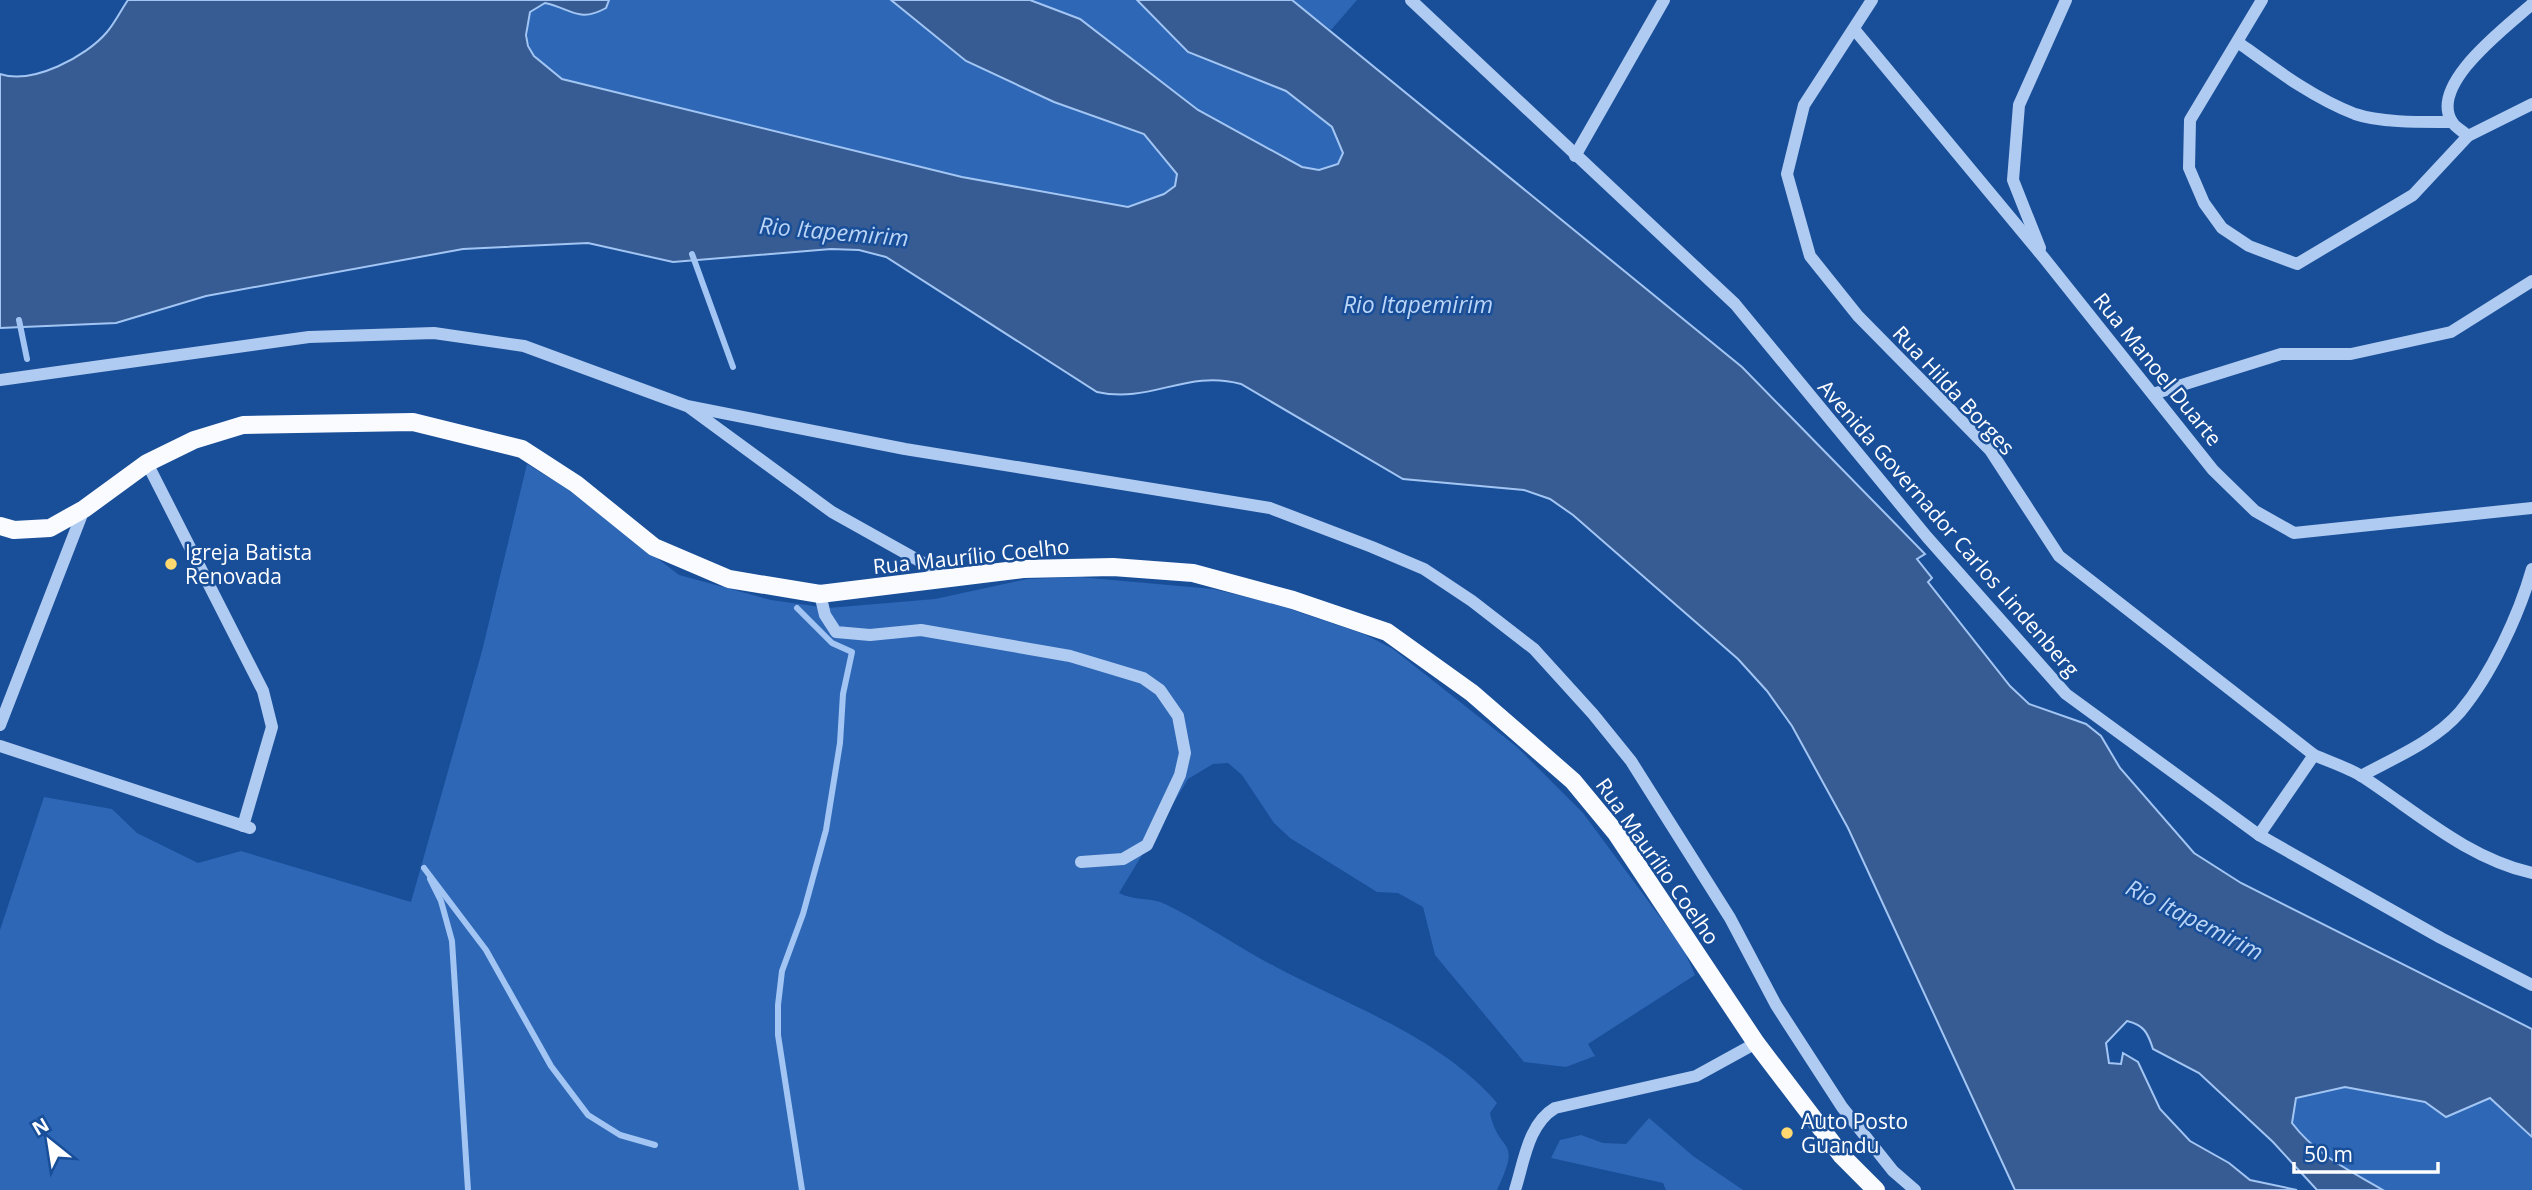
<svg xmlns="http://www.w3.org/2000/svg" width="2532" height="1190" font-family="'Open Sans',sans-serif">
<rect width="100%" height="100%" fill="#194e99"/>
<g fill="#2d67b6">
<path d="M609,0h282l75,61 88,41 90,32 33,40 -2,12 -11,8 -36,13 -166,-30 -400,-98c-29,-24 -40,-28 -32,-67l15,-9c26,6 35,19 61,5z"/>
<path d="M1030,0h107l51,52 98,39 46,36 11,26 -5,11 -19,6 -17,-3 -104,-57 -118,-90z"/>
<path d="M1292,0h65l-26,30z"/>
<path d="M527,464l39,24 113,87 92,25 57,8 107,-9 92,-20 52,-2 134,12 62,15 89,30 29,15 124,98 66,66 100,135 12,27 -107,69 7,12 -29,11 -42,-5 -89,-107 -12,-48 -25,-14 -21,-1 -87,-54 -16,-15 -32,-48 -14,-12 -15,1 -25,15 -69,114c15,8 32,4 46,11 39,19 74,44 111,63 74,39 166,71 221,136l-7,10c9,43 33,22 7,77h-1497v-260l44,-133 68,12 25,24 61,30 43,-12 170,51 71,-251z"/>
<path d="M2345,1087l80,15 21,15 44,-19 42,39v53h-149l-64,-37 -27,-30 3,-25z"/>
<path d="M1649,1118l44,38 50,34h-77l-3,-7 -112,-25 9,-18 21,-5 22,8 23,1z"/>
</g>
<path fill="#365c93" stroke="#a2c5f3" stroke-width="2" d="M128,0h481l-3,8c-27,15 -34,1 -61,-5l-15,9 -4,23 2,11 6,10 28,23 400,98 166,30 36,-13 11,-8 2,-12 -33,-40 -90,-32 -88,-41 -75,-61h139l50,19 118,91 104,57 17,3 19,-6 5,-11 -11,-26 -46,-36 -98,-39 -51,-52h155l450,367 183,187 -8,5 15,19 -4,4 82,104 19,18 57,20 15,12 19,32 74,85 47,30 291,146v108l-42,-39 -44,19 -21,-15 -80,-15 -49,11 -4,25c24,32 57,47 91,67h-66l-44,-48 -74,-69 -46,-24c-5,-16 -9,-24 -26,-28l-21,22 3,20 12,1 2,-11 15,9 22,47 30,32 39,22 21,17 47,10h-282l-167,-362 -56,-102 -25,-35 -29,-32 -165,-144 -23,-16 -26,-9 -121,-11 -162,-95c-55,-15 -90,20 -144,8l-211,-135 -27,-7 -28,-1 -158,13 -85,-19 -125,6 -257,47 -90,27 -116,5v-254c32,11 86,-17 107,-42 8,-9 14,-22 21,-32z"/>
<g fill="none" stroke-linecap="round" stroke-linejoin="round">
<g stroke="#a2c5f3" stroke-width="6">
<path d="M692,254l41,113"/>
<path d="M19,320l8,39"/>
<path d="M797,608l35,35 20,9 -9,42 -3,49 -14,87 -23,84 -21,57 -4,34v30l24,155"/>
<path d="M424,868l62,82 65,116 37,49 32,20 35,10"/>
<path d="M430,879l11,22 11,40 16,249"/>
</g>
<g stroke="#afcbf1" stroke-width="12">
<path d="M1411,0l324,304 192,233 139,157 193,141 182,103 91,47"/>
<path d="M1872,0l-68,105 -17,69 23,82 48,60 132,134 69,106 255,199c16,7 35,13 49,22 55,36 104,81 169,96"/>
<path d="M2262,0l-72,120 -1,48 15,35 18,25 27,18 48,18 116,-69 55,-59 64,-32"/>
<path d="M1854,29l190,229 169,212 42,41 39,22 238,-25"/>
<path d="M2239,43c36,26 74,55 116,71 26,9 69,8 97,8"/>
<path d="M2468,136c-4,-4 -13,-9 -16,-14 -24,-38 56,-96 80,-118"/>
<path d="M1575,156l89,-156"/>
<path d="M2040,248l-27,-68 6,-75 47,-105"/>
<path d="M0,380l309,-43 125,-4 90,13 163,60 218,43 365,59 102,39 52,22 48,32 62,48 59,65 38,47 99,157 46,87 66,102 51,64 22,19"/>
<path d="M2153,394l128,-40h70l100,-22 81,-51"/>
<path d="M690,408l142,104 118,66"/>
<path d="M147,463l116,228 9,36 -29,99"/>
<path d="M820,594l5,21 11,17 34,3 51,-5 149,26 73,22 17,12 18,26 7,37 -5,22 -33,70 -24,14 -42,3"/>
<path d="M0,725l84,-216"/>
<path d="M0,746l250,82"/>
<path d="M2361,776c33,-18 74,-35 99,-64 31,-37 59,-97 72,-143"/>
<path d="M2259,835l55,-80"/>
<path d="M1515,1190c9,-28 13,-66 40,-82l141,-32 60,-33"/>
</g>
<path stroke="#f9fbff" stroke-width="18" d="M0,526l14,4 36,-2 34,-19 63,-46 47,-23 49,-15 170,-3 109,27 54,35 78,63 75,32 91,15 203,-25 90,-2 80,6 100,27 94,32 85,61 101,88 43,52 140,210 86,113 34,34"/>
</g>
<g fill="#ffd96f" stroke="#194e99" stroke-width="2.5">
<circle cx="171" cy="564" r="7"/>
<circle cx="1787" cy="1133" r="7"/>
</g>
<g text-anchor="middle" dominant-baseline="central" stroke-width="5" stroke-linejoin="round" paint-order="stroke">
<g font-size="21" fill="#fff" stroke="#194e99">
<text transform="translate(2158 369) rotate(51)">Rua Manoel Duarte</text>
<text transform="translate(1954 390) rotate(47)">Rua Hilda Borges</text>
<text transform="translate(1949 528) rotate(49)">Avenida Governador Carlos Lindenberg</text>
<text transform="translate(971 556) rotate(-6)">Rua Maurílio Coelho</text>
<text transform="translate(1658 861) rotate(55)">Rua Maurílio Coelho</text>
</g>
<g font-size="21" fill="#fff" stroke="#194e99" text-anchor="start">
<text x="185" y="552">Igreja Batista<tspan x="185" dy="24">Renovada</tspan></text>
<text x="1801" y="1121">Auto Posto<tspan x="1801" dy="24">Guandu</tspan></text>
</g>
<g font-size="23" font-style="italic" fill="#bbd5f7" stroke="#194e99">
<text transform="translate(834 231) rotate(5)">Rio Itapemirim</text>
<text x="1418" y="304">Rio Itapemirim</text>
<text transform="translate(2195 919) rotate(27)">Rio Itapemirim</text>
</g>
</g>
<g transform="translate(49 1141) rotate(330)" stroke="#194e99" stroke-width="5" paint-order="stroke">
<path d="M0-5L12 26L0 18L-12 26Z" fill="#ffffff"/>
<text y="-10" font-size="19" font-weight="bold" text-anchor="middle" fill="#ffffff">N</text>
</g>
<path d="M2294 1162v10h144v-10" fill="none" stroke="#ffffff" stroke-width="3.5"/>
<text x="2304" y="1162" font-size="21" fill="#ffffff" stroke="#194e99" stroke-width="5" paint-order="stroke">50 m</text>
</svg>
